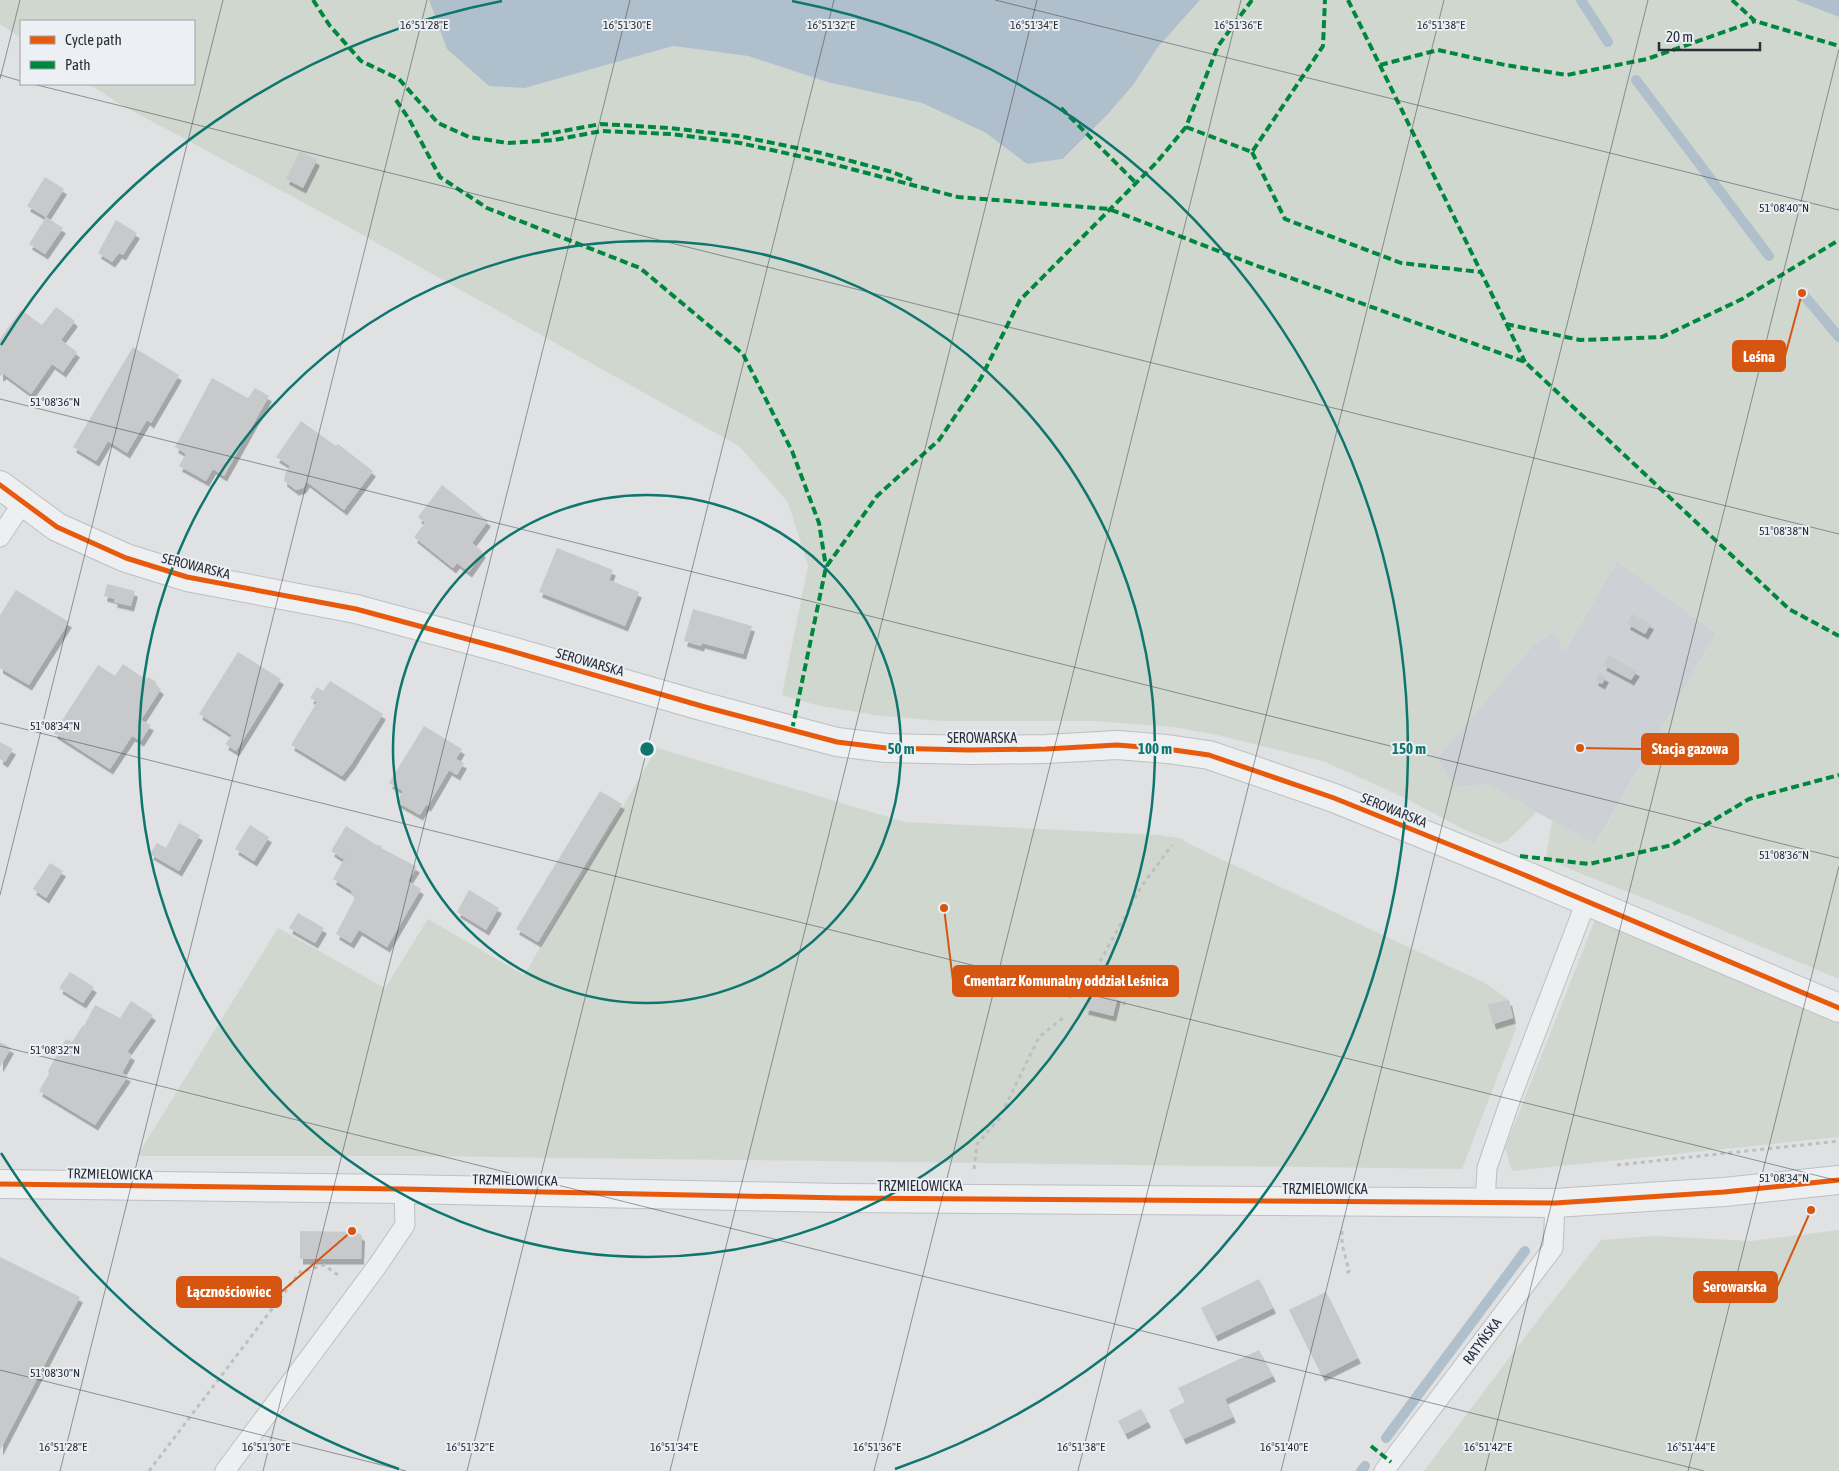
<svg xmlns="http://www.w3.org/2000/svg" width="1839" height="1471" font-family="'Asap Condensed',sans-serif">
<defs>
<filter id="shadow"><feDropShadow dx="3" dy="5.5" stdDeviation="0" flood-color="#0004"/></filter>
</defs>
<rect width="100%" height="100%" fill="#dfe1e3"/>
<path fill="#cdd1d6" d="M1617,561l99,72 -121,212 -106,-60 -36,2 -16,-29 97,-114 20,-12 11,19z"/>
<g fill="#d0d7cf">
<path d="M0,0h429l18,49 78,39 148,-42 75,10 79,26 95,21 64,30 41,31 37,-5 44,-45 25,-29 25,-38 42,-47h595l44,17v962l-165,-69 -90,-35 -38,-17 6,-38 44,24 120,-211 -99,-72 -52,90 -11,-19 -20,12 -97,114 16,29 36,-2 48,27 -30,29 -8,3 -36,-15 -58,-31 -82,-37 -110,-27 -40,-7 -78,-6h-155l-65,-6 -59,-10 -34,-10 26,-129 -20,-64 -49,-56 -394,-221 -227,-122 -29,-19h105v-63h-173v17l-21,-14z"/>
<path d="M657,748l248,74 255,13 23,4 2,3 302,142 22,16 7,29 -54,140 -1048,-13h-277l141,-228 107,60 43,-69 96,56z"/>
<path d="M1595,920l244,103v114l-327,34 -7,-23z"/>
<path d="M1839,1230v241h-415l117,-155 60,-76 54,-4 96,5z"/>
</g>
<g fill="#afbfcb">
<path d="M429,0h771l-42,47 -25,38 -25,29 -45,45 -36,5 -41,-31 -64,-30 -95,-21 -79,-26 -75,-10 -148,42 -36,-2 -42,-37z"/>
<path d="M1795,0h44v17z"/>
</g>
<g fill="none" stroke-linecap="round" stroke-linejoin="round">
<g stroke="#afbfcb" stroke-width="10">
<path d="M1581,0l27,42"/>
<path d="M1636,80l133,176"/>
<path d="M1802,293l37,44"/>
<path d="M1386,1438l139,-187"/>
<path d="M1361,1471l4,-5"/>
</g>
</g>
<g fill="#c7c9cb" filter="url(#shadow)">
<path d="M300,151l17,9 -14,28 -17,-9z"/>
<path d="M45,177l19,12 -18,28 -19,-11z"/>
<path d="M46,217l17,11 -18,26 -16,-10z"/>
<path d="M116,220l21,13 -14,22 -4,-2 -7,9 -14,-9z"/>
<path d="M56,307l19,14 -14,19 16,12 -14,20 -11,-8 -21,30 -27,-20 -4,2v-37l21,-29 21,15z"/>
<path d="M133,347l46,28 -28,48 -4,-3 -20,33 -19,-12 -12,20 -23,-14z"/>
<path d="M212,378l36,20 7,-10 14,8 -45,80 -11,-7 -7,12 -27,-15 7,-12 -11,-7z"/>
<path d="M301,421l35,25 2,-2 35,27 -29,39 -37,-28 -4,6 -7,2 -12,-9 1,-7 5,-8 -14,-9z"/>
<path d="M442,485l46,36 -16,22 11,9 -14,20 -12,-9 -4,5 -39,-31 11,-14 -7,-6z"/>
<path d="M557,548l56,22 -4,10 30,12 -14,34 -86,-34z"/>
<path d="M107,584l28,7 -4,15 -17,-4 1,-3 -11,-3z"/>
<path d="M16,590l53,32 -40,63 -29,-17v-53z"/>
<path d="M693,609l59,17 -9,28 -41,-11 -1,3 -17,-5z"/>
<path d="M1632,614l19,10 -6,10 -18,-10z"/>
<path d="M238,652l43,27 -45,72 -11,-7 7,-9 -33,-21z"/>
<path d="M1609,655l28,16 -6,9 -28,-15z"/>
<path d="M123,664l22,15 3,-2 7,4 2,5 4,3 -20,31 10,5 -10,16 -9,-5 -22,33 -56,-36 44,-68 17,11z"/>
<path d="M1599,673l7,4 -4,7 -7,-4z"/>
<path d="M330,681l53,33 -31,49 -10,13 -51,-31 26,-43 -7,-4 7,-11 6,4z"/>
<path d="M424,726l38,23 -6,10 8,4 -7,12 -8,-5 -21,36 -2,-1 -6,10 -23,-13 6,-11 -14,-8z"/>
<path d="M0,742l13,7 -8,13 -5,-3z"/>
<path d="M600,791l22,13 -84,138 -22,-13z"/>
<path d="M179,823l21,12 -21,36 -29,-17 7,-11 9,5z"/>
<path d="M250,825l19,12 -15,24 -19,-12z"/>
<path d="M346,826l32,20 1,-1 3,1 -1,2 36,19 -9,14 13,8 -34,58 -28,-17 -8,13 -15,-9 20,-38 -5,-3 1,-2 -19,-12 16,-29 -6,9 -12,-8z"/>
<path d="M50,863l13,8 -17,27 -13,-9z"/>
<path d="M469,890l30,18 -13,22 -29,-18z"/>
<path d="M298,913l26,15 -9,15 -26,-15z"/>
<path d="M70,972l24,15 -11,16 -24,-15z"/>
<path d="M1091,989l27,7 -5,20 -28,-7z"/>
<path d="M1509,1000l4,18 -20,6 -5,-20z"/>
<path d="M131,1001l22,14 -26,37 5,3 -10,18 6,3 -33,49 -56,-34 10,-17 -1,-3 18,-32 6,3 11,-17 1,1 11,-21 25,13z"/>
<path d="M0,1042l11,6 -11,19z"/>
<path d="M300,1231l57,1 5,4 -1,23h-61z"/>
<path d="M0,1257l80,40 -80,153z"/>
<path d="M1259,1279l14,29 -58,28 -14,-28z"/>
<path d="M1326,1292l32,66 -36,18 -33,-66z"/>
<path d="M1259,1350l14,26 -48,23 8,18 -50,22 -14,-29 16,-8 -7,-14z"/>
<path d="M1141,1409l7,13 -23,12 -7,-13z"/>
</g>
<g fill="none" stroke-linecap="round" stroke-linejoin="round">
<defs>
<g id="service">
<path d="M0,537l23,-35"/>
<path d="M1485,1202l2,-34 25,-73 74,-193"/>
<path d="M225,1471l153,-206 27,-40 -1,-36"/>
<path d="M1384,1471l169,-223 2,-45"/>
</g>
<path id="minor" d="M0,485l57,42 69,31 61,19 169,32 148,40 201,58 132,35 49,6 83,2 77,-1 71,-4 50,4 42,6 125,43 181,73 324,137"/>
<path id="tertiary" d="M0,1184l404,5 437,9 714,5 169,-11 115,-12"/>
</defs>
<use href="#service" stroke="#bdbfc1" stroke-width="21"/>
<use href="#minor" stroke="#bdbfc1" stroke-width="30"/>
<use href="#tertiary" stroke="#bdbfc1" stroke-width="30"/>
<g stroke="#bdbfc2" stroke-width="3" stroke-dasharray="4 4" stroke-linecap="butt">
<path d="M1097,967l29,25 -3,15"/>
<path d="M1069,998l28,-31 44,-80 31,-42"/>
<path d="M1617,1165l222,-24"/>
<path d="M974,1169l3,-25 22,-25 40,-82 25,-20"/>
<path d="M1342,1231v13l7,27 -3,3"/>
<path d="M149,1471l151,-199 24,-7 14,10"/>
</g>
<use href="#service" stroke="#eeeff0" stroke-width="19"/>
<use href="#minor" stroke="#eeeff0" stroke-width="28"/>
<use href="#tertiary" stroke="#eeeff0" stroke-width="28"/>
<g stroke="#00873e" stroke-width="4" stroke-dasharray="8 4" stroke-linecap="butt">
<path d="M313,0l17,26 31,35 38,18 39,44 31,14 39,6 46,-3 48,-9 69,3 69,9 81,18 137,36 151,12 151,58 265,95 264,247 50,27"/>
<path d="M1348,0l177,362"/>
<path d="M1732,0l23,21 84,25"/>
<path d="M1380,65l58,-15 67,15 62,10 80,-16 108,-38"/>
<path d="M396,100l13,19 31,58 47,31 153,60 103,86 49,97 27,72 7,44"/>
<path d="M1061,108l75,75"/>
<path d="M1186,127l66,25 71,-106 2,-46"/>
<path d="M541,135l60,-11 69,4 69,8 82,17 71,19 20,8"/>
<path d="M1252,152l33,67 116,44 79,9"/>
<path d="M1506,324l74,16 82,-3 80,-38 97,-59"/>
<path d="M792,730l34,-163 51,-71 62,-56 42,-62 39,-78 136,-137 30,-36 32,-81 34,-46"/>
<path d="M1520,856l69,8 83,-19 77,-46 90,-24"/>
<path d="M1371,1446l20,16"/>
</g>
<defs>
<g id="cycleway">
<path d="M0,485l57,42 69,31 61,19 169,32 148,40 201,58 132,35 49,6 83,2 77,-1 71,-4 50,4 42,6 125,43 181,73 324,137"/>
<path d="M0,1184l404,5 437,9 714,5 169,-11 115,-12"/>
</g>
</defs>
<use href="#cycleway" stroke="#eceff3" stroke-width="8"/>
<use href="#cycleway" stroke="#e8590c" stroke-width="5"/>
</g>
<path fill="none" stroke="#282f3a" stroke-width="1" stroke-opacity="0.45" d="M995,0l844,210M0,75l21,6M0,79l20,-79M33,84l1806,450M0,399l1839,459M0,723l1839,458M0,895l223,-895M0,1046l1704,425M0,1370l406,101M60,1471l367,-1471M263,1471l367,-1471M467,1471l367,-1471M670,1471l367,-1471M874,1471l367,-1471M1078,1471l366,-1471M1281,1471l367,-1471M1485,1471l354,-1422M1688,1471l151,-605"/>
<g fill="none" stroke="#0f766e" stroke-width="2.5">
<circle cx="647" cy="749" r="254"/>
<circle cx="647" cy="749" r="508"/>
<path d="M399 1469A762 762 0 0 1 1 1153M1 345A762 762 0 0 1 502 1M792 1A762 762 0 0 1 895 1469"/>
</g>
<g text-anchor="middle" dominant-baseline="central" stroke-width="4" stroke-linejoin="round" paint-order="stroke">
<g font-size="14" fill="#282f3a" stroke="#eceff3">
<text transform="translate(196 566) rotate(14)">SEROWARSKA</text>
<text transform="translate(590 662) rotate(16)">SEROWARSKA</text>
<text x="982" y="738">SEROWARSKA</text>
<text transform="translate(1394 810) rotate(22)">SEROWARSKA</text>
<text transform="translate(110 1174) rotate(1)">TRZMIELOWICKA</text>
<text transform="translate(515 1180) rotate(1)">TRZMIELOWICKA</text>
<text x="920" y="1186">TRZMIELOWICKA</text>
<text x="1325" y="1189">TRZMIELOWICKA</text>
<text transform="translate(1482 1341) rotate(-53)">RATYŃSKA</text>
</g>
</g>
<g font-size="12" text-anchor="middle" fill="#282f3a" stroke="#eceff3" stroke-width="4" stroke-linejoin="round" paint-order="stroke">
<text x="424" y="29">16°51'28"E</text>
<text x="627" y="29">16°51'30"E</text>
<text x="831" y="29">16°51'32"E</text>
<text x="1034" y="29">16°51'34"E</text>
<text x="1238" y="29">16°51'36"E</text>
<text x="1441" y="29">16°51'38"E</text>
<text x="1784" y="212">51°08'40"N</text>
<text x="55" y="406">51°08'36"N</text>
<text x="1784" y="535">51°08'38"N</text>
<text x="55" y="730">51°08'34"N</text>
<text x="1784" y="859">51°08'36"N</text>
<text x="55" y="1054">51°08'32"N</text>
<text x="1784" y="1182">51°08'34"N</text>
<text x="55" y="1377">51°08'30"N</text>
<text x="63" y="1451">16°51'28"E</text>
<text x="266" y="1451">16°51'30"E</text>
<text x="470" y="1451">16°51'32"E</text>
<text x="674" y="1451">16°51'34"E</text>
<text x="877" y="1451">16°51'36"E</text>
<text x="1081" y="1451">16°51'38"E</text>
<text x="1284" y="1451">16°51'40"E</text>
<text x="1488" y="1451">16°51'42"E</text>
<text x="1691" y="1451">16°51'44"E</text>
</g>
<circle cx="647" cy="749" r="8" fill="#0f766e" stroke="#eceff3" stroke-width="2.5"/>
<g font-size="15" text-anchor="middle" font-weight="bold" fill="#0f766e" stroke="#eceff3" stroke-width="4" stroke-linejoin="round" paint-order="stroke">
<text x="901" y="754">50 m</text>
<text x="1155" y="754">100 m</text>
<text x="1409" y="754">150 m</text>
</g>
<path fill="none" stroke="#d55511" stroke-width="2" d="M1802 293L1785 356M1580 748L1642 749M944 908L953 981M1811 1210L1777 1287M352 1231L281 1292"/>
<g fill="#d55511" stroke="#eceff3" stroke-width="2">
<circle cx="1802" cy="293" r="5"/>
<circle cx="1580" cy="748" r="5"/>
<circle cx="944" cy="908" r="5"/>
<circle cx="1811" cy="1210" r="5"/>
<circle cx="352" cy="1231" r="5"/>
</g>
<g fill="#d55511" stroke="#d55511" stroke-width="2">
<rect x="1733" y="341" width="52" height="30" rx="5"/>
<rect x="1642" y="734" width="96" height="30" rx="5"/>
<rect x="953" y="966" width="225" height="30" rx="5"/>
<rect x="1694" y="1272" width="83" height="30" rx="5"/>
<rect x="177" y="1277" width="104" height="30" rx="5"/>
</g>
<g font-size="15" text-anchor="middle" font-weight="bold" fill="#fff">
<text x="1759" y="362">Leśna</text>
<text x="1690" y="754">Stacja gazowa</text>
<text x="1066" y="986">Cmentarz Komunalny oddział Leśnica</text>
<text x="1735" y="1292">Serowarska</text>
<text x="229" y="1297">Łącznościowiec</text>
</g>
<rect x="20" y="20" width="175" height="65" fill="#eceff3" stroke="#9ea2a9"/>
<rect x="30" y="36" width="25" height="8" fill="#e8590c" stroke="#9ea2a9"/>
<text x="65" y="45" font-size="15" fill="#282f3a">Cycle path</text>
<rect x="30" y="61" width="25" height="8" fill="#00873e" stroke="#9ea2a9"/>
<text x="65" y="70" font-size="15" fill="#282f3a">Path</text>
<path d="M1659 42v8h101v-8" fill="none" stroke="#282f3a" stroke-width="2.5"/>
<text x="1666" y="42" font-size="15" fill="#282f3a" stroke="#eceff3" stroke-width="4" paint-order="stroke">20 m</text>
</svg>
